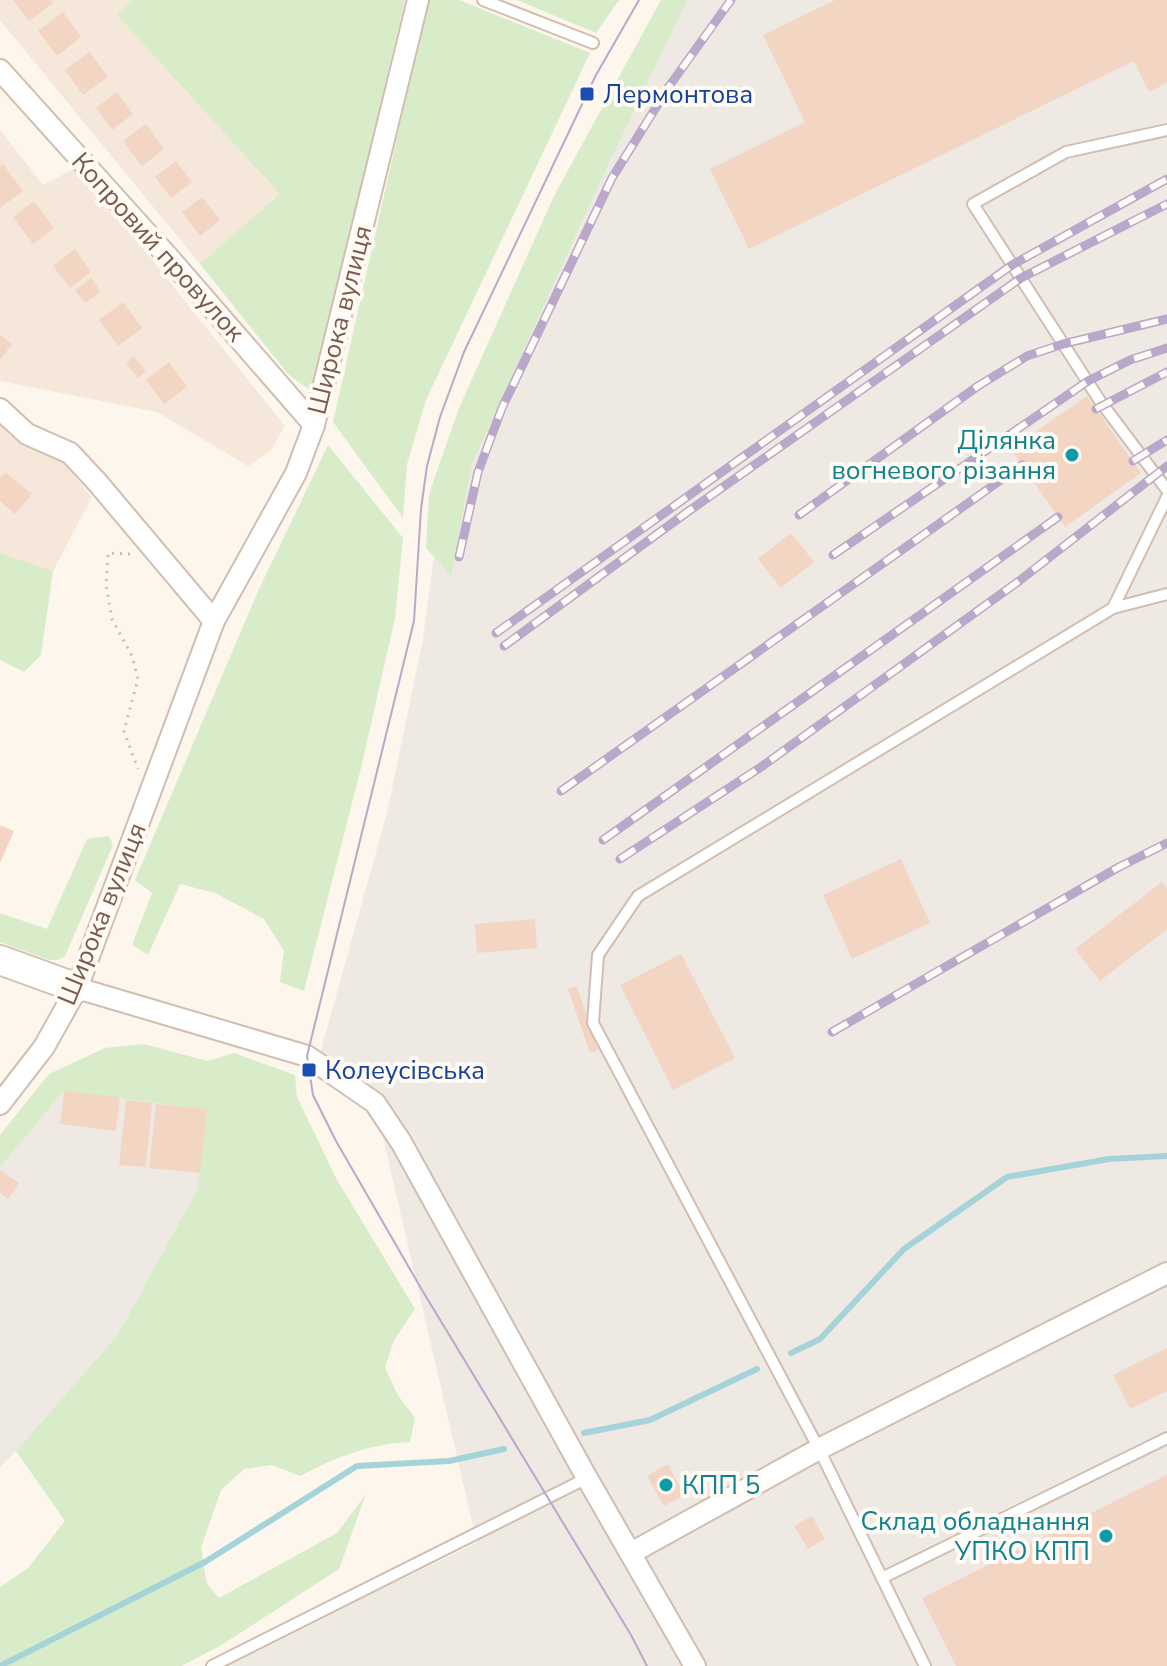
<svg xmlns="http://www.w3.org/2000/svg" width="1167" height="1666" font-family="'Nunito Sans',sans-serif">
<rect width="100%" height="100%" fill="#fdf6ec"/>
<g fill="#f5e8da">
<path d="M0,0h132l-15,15 164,179 -81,70 -200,-244z"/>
<path d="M0,130l43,55 35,-18 207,259 -14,24 -23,16 -91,-54 -157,-31z"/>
<path d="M0,420l21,22 41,20 30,35 -39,74 -53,-18z"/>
</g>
<g fill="#efe9e4">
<path d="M678,0h489v1666h-946l256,-123 -102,-440 -57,-42 69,-248 36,-174 22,-164z"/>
<path d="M64,1091l143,18 -7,64 -3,17 -80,146 -101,115 -16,16v-300z"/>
</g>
<g fill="#d8ecc9">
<path d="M132,0h273l-93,392 -24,-18 -88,-110 80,-70 -163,-179z"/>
<path d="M428,0h31l131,53 -164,347 -19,64 -4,54 -70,-96z"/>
<path d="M517,0h102l-23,33z"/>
<path d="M661,0h26l-86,180 -129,284 -21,112 -25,-28 3,-54 30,-86 95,-212z"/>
<path d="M328,445l75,93 -8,80 -33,146 -58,227 -24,-9 4,-31 -20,-32 -49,-26 -35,-9 -32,71 -16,-10 20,-52 -17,-13 124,-291z"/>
<path d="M0,553l53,18 -12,84 -17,17 -24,-12z"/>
<path d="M109,836l4,9 -48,111 -7,4h-9l-49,-18v-29l47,16 40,-90z"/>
<path d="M144,1044l63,17 27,-8 61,22 2,22 39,81 79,131 -21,31 -9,27 12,27 18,24 -5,24c-41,2 -74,15 -110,34l-28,-11 -28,4 -23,21 -20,58 6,36 12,14 118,-65 29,-39 -27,75 -119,77 -39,20h-181v-79l28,-19 37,-47 -49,-70 101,-115 80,-146 10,-80 -143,-19 -64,76v-32l49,-61 56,-26z"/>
</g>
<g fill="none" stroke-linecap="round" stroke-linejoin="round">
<g stroke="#a5d3da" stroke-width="6">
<path d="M791,1353l29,-14 84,-90 103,-72 102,-18 58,-3"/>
<path d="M584,1433l66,-13 107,-51"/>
<path d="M0,1666l205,-104 152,-96 92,-5 55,-12"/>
</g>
</g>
<g fill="#f3d5c3">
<path d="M13,0h38l2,3 -24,18z"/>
<path d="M835,0h332v83l-18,9 -15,-31 -385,188 -39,-80 95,-47 -42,-87z"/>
<path d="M63,12l18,25 -24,19 -19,-25z"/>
<path d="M89,52l19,25 -25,18 -18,-25z"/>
<path d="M117,92l16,22 -21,16 -16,-22z"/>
<path d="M146,124l18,25 -22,17 -19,-25z"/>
<path d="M176,161l16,21 -21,16 -16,-21z"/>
<path d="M3,164l20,27 -23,17v-42z"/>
<path d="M202,197l18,23 -20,16 -18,-24z"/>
<path d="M34,201l20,27 -21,16 -20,-27z"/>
<path d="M75,249l16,23 -21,16 -17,-22z"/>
<path d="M91,278l10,14 -16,11 -10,-13z"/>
<path d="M123,302l19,26 -24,18 -19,-26z"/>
<path d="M0,335l12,9 -12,16z"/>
<path d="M134,356l12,15 -8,7 -12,-15z"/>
<path d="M169,362l18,25 -23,17 -18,-24z"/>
<path d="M1087,396l54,77 -76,54 -54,-78z"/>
<path d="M5,472l27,22 -17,20 -15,-13v-23z"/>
<path d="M791,533l23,29 -33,26 -23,-29z"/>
<path d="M0,825l14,6 -14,32z"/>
<path d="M901,859l29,64 -78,36 -29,-64z"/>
<path d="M1162,882l5,7v40l-67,52 -25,-32z"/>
<path d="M535,919l2,29 -60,5 -2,-29z"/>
<path d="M681,954l54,104 -62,32 -53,-105z"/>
<path d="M577,986l21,64 -8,3 -22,-64z"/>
<path d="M64,1091l56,6 -4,34 -56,-7z"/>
<path d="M126,1100l26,3 -6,64 -27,-2z"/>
<path d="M156,1104l51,5 -7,64 -51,-5z"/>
<path d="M0,1170l19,13 -11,16 -8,-6z"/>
<path d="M1167,1348v43l-37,18 -17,-34z"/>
<path d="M668,1464l16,31 -20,11 -17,-30z"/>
<path d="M1167,1475v191h-211l-34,-68z"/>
<path d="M812,1516l13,23 -17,10 -14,-23z"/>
</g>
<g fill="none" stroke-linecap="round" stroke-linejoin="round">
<defs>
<g id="lane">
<path d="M483,0l110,43"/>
<path d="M1167,130l-101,22 -93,52 127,197 67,89"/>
<path d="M1113,608l54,-111"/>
<path d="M882,1578l285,-140"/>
<path d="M212,1666l375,-188"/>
<path d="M925,1666l-106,-217 -226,-426 5,-68 40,-59 475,-288 54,-14"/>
</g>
<g id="street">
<path d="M0,70l170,189 144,166"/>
<path d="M0,409l27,25 43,19 27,29 117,139"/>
<path d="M77,988l230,68 68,47 26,39 186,336 108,188"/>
<path d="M0,1104l44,-57 33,-59 137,-367 82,-148 18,-48 104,-425"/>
<path d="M631,1553l188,-104 348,-176"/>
</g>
<path id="secondary" d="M0,960l77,28"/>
</defs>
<use href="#lane" stroke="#d1beb0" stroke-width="14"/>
<use href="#street" stroke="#d1beb0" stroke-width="24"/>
<use href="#secondary" stroke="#d6c0b0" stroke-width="32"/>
<path stroke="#d9b8a5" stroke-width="3" stroke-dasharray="2 6" stroke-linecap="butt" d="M130,554l-22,-1 -2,32 6,34 20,37 6,23 -14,52 14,38"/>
<use href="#lane" stroke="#fff" stroke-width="10"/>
<use href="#street" stroke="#fff" stroke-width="20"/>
<use href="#secondary" stroke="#fff" stroke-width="28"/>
<path stroke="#b9a8c9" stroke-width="2" d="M639,0l-43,75 -132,277 -24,65 -13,49 -6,43 -7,112 -107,435 6,39 23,46 86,149 209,345 16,31"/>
<defs>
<g id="rail">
<path d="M1096,409l71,-37"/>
<path d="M1133,461l34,-21"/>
<path d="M799,515l179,-129 49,-30 36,-12 104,-25"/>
<path d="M833,555l255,-174 42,-21 37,-12"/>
<path d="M459,557l19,-85 24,-64 110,-230 58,-93 61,-85"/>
<path d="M496,633l516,-368 155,-86"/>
<path d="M504,646l182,-133 335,-235 146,-74"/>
<path d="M561,791l461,-326"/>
<path d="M603,840l455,-323"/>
<path d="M620,859l141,-92 258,-186 148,-115"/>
<path d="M832,1032l287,-165 48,-24"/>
</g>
</defs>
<use href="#rail" stroke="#b9a8c9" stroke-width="9"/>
<use href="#rail" stroke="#fffaf3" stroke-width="6" stroke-dasharray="18" stroke-linecap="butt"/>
</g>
<g fill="#1a4fb4" stroke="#fffaf3" stroke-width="3">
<rect x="579" y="86" width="16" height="16" rx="4"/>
<rect x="301" y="1062" width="16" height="16" rx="4"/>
</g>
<g fill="#0f9aa8" stroke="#fffaf3" stroke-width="3">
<circle cx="1072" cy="455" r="8"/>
<circle cx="666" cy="1485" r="8"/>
<circle cx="1106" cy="1536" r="8"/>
</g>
<g text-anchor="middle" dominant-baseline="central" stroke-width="8" stroke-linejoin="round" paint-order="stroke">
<g font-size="26" fill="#164399" stroke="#fffaf3" text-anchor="start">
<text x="603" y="94">Лермонтова</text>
<text x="325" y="1070">Колеусівська</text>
</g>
<g font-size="26" fill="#7a5c4d" stroke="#fffaf3">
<text transform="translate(158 247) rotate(48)">Копровий провулок</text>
<text transform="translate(340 320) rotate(-76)">Широка вулиця</text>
<text transform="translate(102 914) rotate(-68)">Широка вулиця</text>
</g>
<g font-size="26" fill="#0d838f" stroke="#fffaf3" text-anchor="end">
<text x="1056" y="440">Ділянка<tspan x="1056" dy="30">вогневого різання</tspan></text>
<text x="682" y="1485" text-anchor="start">КПП 5</text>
<text x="1090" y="1521">Склад обладнання<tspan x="1090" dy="30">УПКО КПП</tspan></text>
</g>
</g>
</svg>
